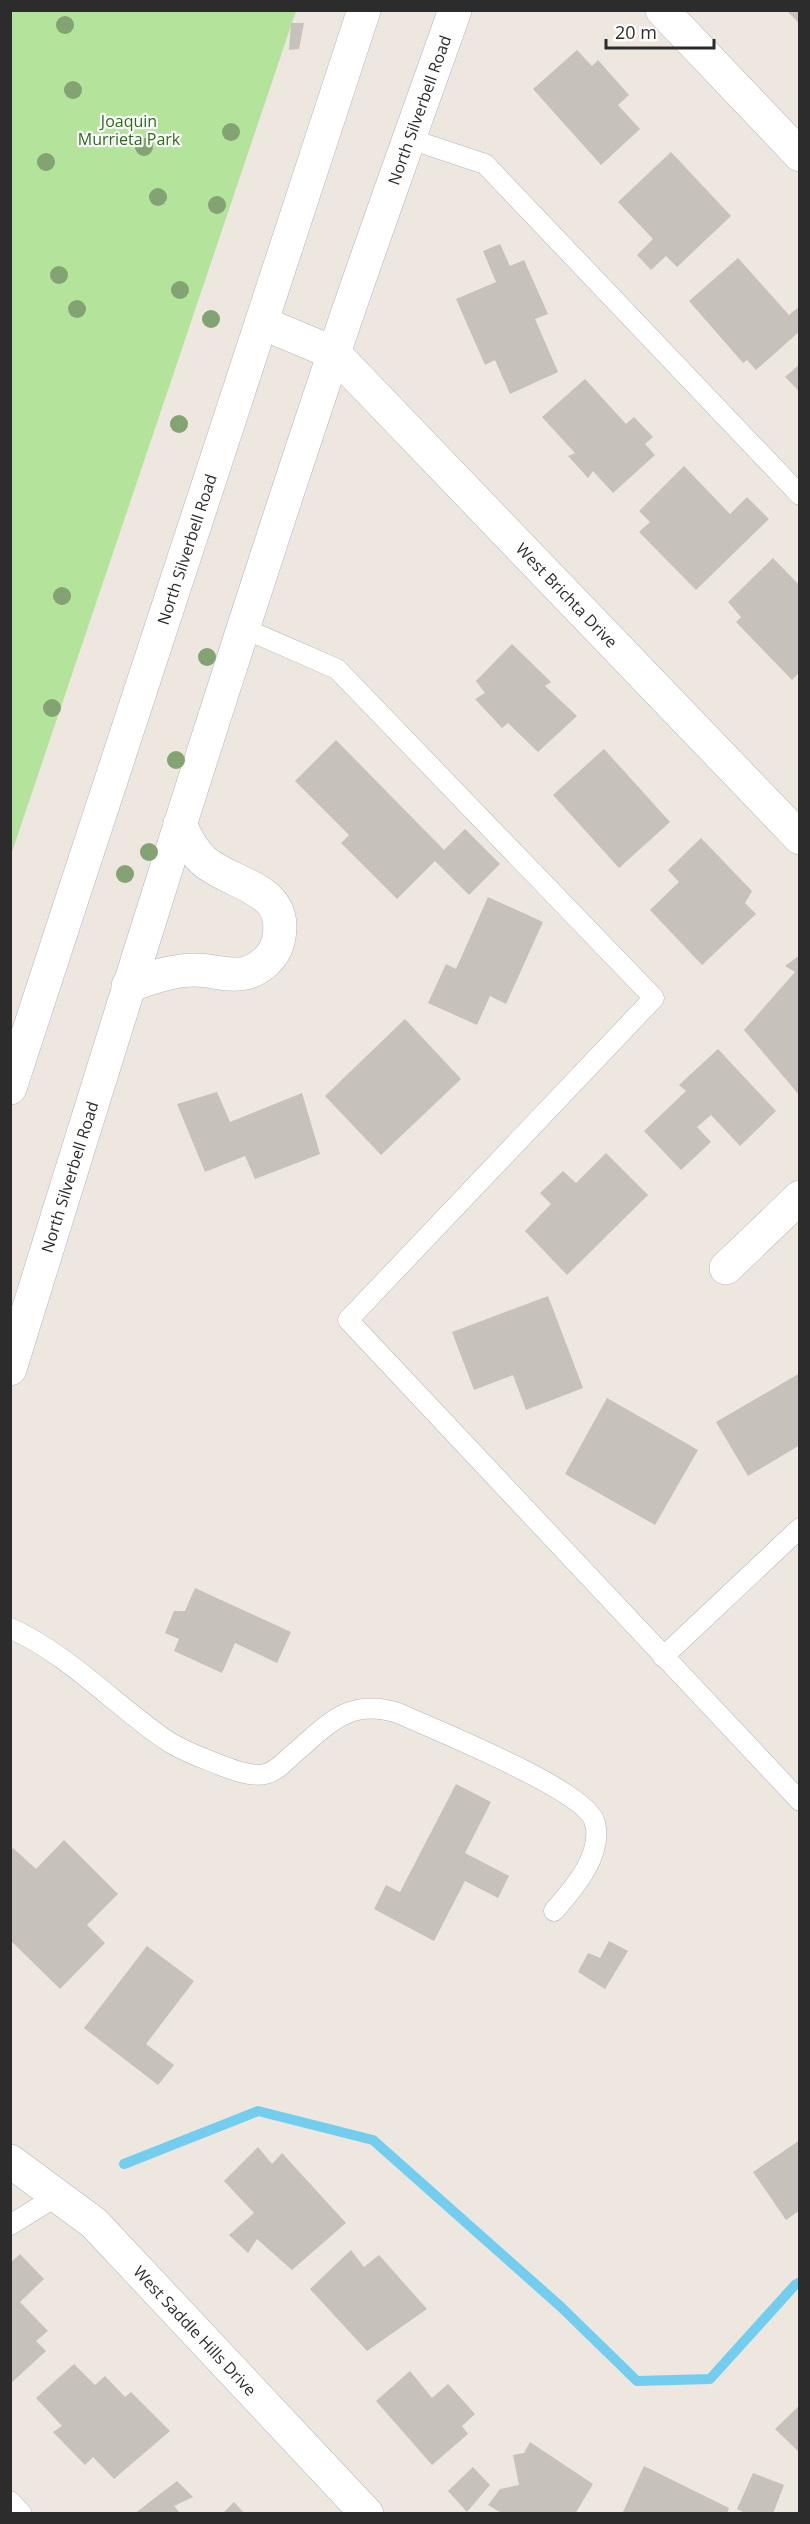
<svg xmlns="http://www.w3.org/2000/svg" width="810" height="2524" font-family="'Open Sans',sans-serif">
<rect width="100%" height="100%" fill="#eee7df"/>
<path fill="#b4e49c" d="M11,11h285l-285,844z"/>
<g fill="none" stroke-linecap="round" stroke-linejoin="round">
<path stroke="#73cdef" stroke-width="10" d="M124,2164l134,-53 115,29 187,166 77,75 73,-2 85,-94 5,-3"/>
</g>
<g fill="#c6c1bb">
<path d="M786,10h14v14z"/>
<path d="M291,23h13l-5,26 -10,1z"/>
<path d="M577,50l15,16 6,-6 31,35 -11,10 22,24 -39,36 -68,-76z"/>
<path d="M671,152l60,64 -54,51 -11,-11 -15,14 -14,-15 16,-16 -35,-37z"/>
<path d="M500,244l10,22 14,-6 24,54 -13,5 23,53 -48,22 -15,-34 -10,5 -29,-66 40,-17 -13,-31z"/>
<path d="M738,258l51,57 11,-9v25l-44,39 -9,-10 -4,3 -54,-62z"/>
<path d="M800,364v28l-15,-15z"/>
<path d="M585,379l41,45 8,-7 19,20 -8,7 10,11 -42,38 -20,-22 -5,7 -20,-22 7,-3 -33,-36z"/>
<path d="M684,466l46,48 17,-17 22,22 -73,71 -57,-58 11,-10 -11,-11z"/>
<path d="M773,558l27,28v86l-8,8 -56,-58 5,-5 -13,-15z"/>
<path d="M512,644l39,38 -6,4 32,30 -39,36 -30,-29 -6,5 -27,-29 10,-6 -9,-12z"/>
<path d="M336,740l108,110 21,-21 35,35 -31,31 -34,-34 -38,38 -56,-56 8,-8 -54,-54z"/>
<path d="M604,749l66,73 -51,46 -66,-73z"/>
<path d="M701,838l51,53 -7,12 11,11 -54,51 -52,-55 29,-28 -11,-12z"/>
<path d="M488,897l55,25 -37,82 -16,-8 -13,29 -49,-22 18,-39 10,5z"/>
<path d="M800,955v141l-56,-66 51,-58 -10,-6z"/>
<path d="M405,1019l56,60 -80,76 -56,-59z"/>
<path d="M718,1049l58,62 -36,35 -29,-31 -14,12 14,15 -30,28 -37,-39 42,-40 -7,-6z"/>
<path d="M217,1092l13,30 72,-29 18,61 -65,25 -10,-23 -40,16 -28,-68z"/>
<path d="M606,1153l42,42 -81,80 -42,-44 26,-27 -11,-11 23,-22 13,12z"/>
<path d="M548,1296l35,92 -57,22 -13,-35 -39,15 -22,-58z"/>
<path d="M800,1373v72l-52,31 -32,-54z"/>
<path d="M607,1398l91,52 -43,75 -90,-51z"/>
<path d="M195,1588l96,44 -14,31 -42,-20 -13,30 -48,-22 5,-12 -14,-6 9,-22h11z"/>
<path d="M456,1784l35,18 -26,51 44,23 -11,22 -33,-17 -31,60 -60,-32 12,-24 14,7z"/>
<path d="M64,1840l54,54 -31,31 18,18 -45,46 -50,-49v-89l3,-3 23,21z"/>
<path d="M609,1941l19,10 -23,38 -27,-17 10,-19 12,5z"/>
<path d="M147,1946l47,35 -48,63 28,21 -16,20 -74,-57z"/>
<path d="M800,2140v70l-14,10 -33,-48z"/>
<path d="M258,2147l14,17 10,-11 64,70 -54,47 -35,-31 -9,14 -19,-18 25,-22 -30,-32z"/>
<path d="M351,2250l13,17 15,-12 48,54 -60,42 -57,-62z"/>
<path d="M20,2254l24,25 -24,23 28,29 -12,10 10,10 -36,33v-121z"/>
<path d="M74,2364l21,21 10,-9 20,21 6,-5 39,39 -56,48 -21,-22 -8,8 -32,-33 9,-6 -26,-28z"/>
<path d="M410,2371l22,27 16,-14 27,30 -13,12 6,8 -36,31 -56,-64z"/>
<path d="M800,2405v48l-25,-24z"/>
<path d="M530,2442l63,42 -18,30h-72l-15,-9 12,-16 19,-4 -6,-30 11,-2z"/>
<path d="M644,2466l85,42 -2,6h-105z"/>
<path d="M473,2467l17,18 -23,27 -19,-21z"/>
<path d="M753,2473l31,12 -11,29h-26l-10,-5z"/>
<path d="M177,2481l16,16 -19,9 7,8h-47z"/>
<path d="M234,2502l11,12h-23z"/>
</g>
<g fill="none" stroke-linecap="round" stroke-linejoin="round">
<defs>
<g id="service">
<path d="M410,139l75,25 315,331"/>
<path d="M243,628l94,41 317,329 -306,322 452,481"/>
<path d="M10,1628c58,26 105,77 156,112 16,11 37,18 54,25 13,5 31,12 45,9 10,-2 19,-11 26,-18 36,-30 56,-59 107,-43 35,16 189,77 197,110 8,32 -21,65 -41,88"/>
<path d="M663,1657l137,-129"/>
<path d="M10,2225l47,-29"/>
<path d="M10,2501l12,13"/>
</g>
<g id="minor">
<path d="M662,10l138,145"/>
<path id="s1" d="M334,353l466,485"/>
<path d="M128,986c22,-8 44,-16 67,-16 17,0 34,7 51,3 14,-4 28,-16 32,-31 13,-54 -42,-55 -73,-80 -12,-10 -19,-24 -25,-38"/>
<path d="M726,1268l74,-71"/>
<path id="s2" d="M10,2161l84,62 273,291"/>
</g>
<g id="secondary">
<path d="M262,323l72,30"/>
<path id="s3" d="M10,1088l354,-1078"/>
<path id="s4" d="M10,1369c105,-339 210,-677 323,-1013 39,-116 81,-230 122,-346"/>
</g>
</defs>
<use href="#service" stroke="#b2b5c0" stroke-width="21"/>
<use href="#minor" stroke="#b2b5c0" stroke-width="34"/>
<use href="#secondary" stroke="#b2b5c0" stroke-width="34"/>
<use href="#service" stroke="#fff" stroke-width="20"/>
<use href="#minor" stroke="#fff" stroke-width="33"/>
<use href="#secondary" stroke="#fff" stroke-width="33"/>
</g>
<g fill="#83a373">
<circle cx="65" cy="25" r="9"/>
<circle cx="73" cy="90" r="9"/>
<circle cx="231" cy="132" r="9"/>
<circle cx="144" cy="147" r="9"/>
<circle cx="46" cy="162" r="9"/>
<circle cx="158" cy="197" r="9"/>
<circle cx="217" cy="205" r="9"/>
<circle cx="59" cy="275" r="9"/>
<circle cx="180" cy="290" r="9"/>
<circle cx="77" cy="309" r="9"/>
<circle cx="211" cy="319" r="9"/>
<circle cx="179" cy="424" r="9"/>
<circle cx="62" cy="596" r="9"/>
<circle cx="207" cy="657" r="9"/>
<circle cx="52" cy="708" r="9"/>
<circle cx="176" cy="760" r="9"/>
<circle cx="149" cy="852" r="9"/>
<circle cx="125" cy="874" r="9"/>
</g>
<g text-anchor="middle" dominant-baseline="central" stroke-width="4.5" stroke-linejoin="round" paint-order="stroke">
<g font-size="16" fill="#2c2c2c" stroke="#fff">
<text stroke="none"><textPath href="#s4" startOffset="1324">North Silverbell Road</textPath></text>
<text stroke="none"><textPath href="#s3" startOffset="567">North Silverbell Road</textPath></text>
<text stroke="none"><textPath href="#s1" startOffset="336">West Brichta Drive</textPath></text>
<text stroke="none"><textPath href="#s4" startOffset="201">North Silverbell Road</textPath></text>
<text stroke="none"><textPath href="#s2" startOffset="252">West Saddle Hills Drive</textPath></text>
</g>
<g font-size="16" fill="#2b6b1b" stroke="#fff">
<text x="129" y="121">Joaquin<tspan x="129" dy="18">Murrieta Park</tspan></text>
</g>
</g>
<rect width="810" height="2524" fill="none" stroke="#2c2c2c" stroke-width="24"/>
<path d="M606 39v9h108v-9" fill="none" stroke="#2c2c2c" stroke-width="3"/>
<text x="615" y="39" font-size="18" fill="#2c2c2c" stroke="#ffffff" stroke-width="4.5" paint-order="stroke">20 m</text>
</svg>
